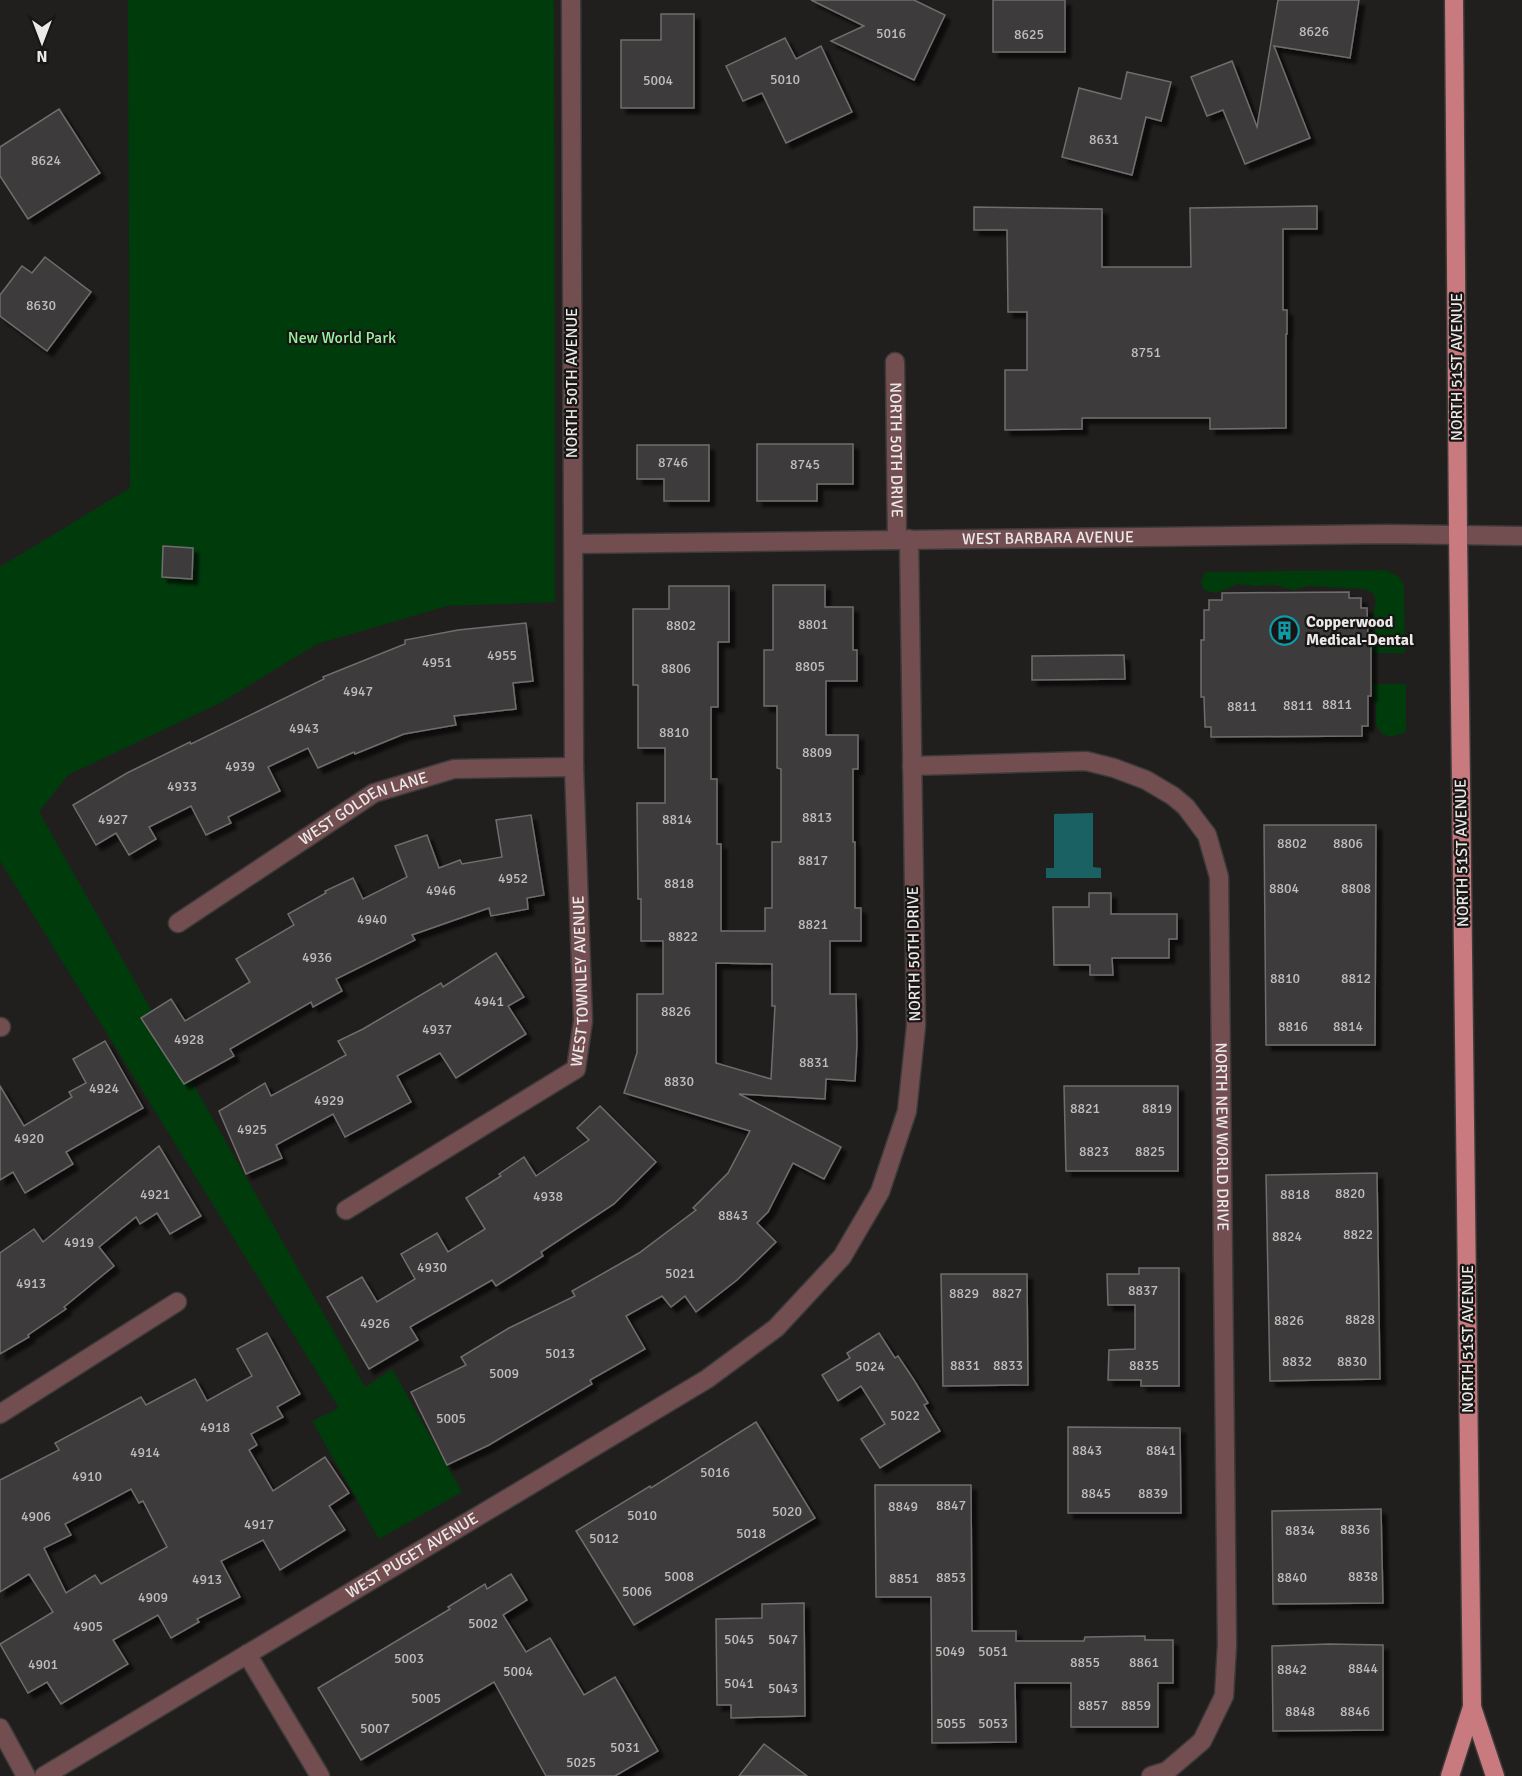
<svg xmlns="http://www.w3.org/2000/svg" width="1522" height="1776" font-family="Signika,sans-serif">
<defs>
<filter id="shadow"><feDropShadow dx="5.5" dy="5.5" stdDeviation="1.5" flood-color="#0009"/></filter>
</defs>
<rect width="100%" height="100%" fill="#211f1e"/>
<g fill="#003b0c">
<path d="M128,0h426l1,602 -108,4 -130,38 -97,59 -152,72 -29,37 326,575 27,-18 70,123 -83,47 -67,-118 27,-13 -339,-547v-294l130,-79z"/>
<path d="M1385,570l13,6 6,8 1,69h-33l1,-39 3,-12 -3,-9 -8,-4 -57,-3 -15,4 -18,-5 -21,1 -16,-2 -22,9 -12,-3 -3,-8 4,-10z"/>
<path d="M1372,684h34v48l-16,5 -9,-4 -5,-8v-18z"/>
</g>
<path fill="#196162" d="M1093,813v54l8,1v10h-55v-10h8v-54z"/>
<g fill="#3e3b3a" stroke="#706d6c" stroke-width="1.5" fill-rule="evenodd" filter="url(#shadow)">
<path d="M811,0h103l31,15 -31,65 -83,-39 33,-15z"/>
<rect x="993" y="0" width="72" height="52"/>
<path d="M1278,0h81l-9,58 -76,-12 36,92 -65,26 -22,-54 -16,6 -16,-39 41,-16 25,66z"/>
<path d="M661,14h33v94h-73v-68h40z"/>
<path d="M785,38l11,21 25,-13 31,66 -66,31 -24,-50 -19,8 -17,-35z"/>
<path d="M1127,72l44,10 -10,39 -15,-4 -14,58 -70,-18 17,-69 42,11z"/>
<path d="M59,109l41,64 -72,46 -28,-43v-29z"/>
<path d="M1317,206v23h-34v81h4v24h-1v94l-76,1v-11h-128v11l-77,1v-60h22v-58h-19l-1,-82h-33v-23l128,2v58h89l-1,-59z"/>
<path d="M45,257l46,35 -44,59 -47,-35v-21l22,-29 10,7z"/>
<path d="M757,444h96v40h-36v17h-60z"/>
<path d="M637,445h72v56h-45v-22h-27z"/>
<path d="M163,546l30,2 -1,31 -30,-2z"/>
<path d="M773,585h52v22h28v43h4v31h-31v54h32v34h-5v73h2v66h6v33h-31v53h26l1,50 -2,37 -29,-2 -1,20 -86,-5 102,53 -17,32 -31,-16 -25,49 -11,11 19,19 -39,38 -41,32 -11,-16 -14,11 -9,-11 -36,20 19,33 -55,31 2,4 -103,61 -42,20 -36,-73 55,-27 -5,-8 48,-29 66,-32 -3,-5 67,-38 57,-43 -3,-2 35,-35 22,-42 -126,-38 13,-40v-59h26v-53h-22v-42h-3l-1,-96h28v-55h-27v-63h-5v-76h36v-23h60v56h-11v65h-7v72h6v65h4v87h44v-23h7v-66h9v-73l-4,-1v-62h-13v-56h9zM716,963l56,1v42h3l-4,73 -55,-16z"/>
<path d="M1349,592v6h12v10h6l1,30h3v58h-3v30h-6v10l-151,1v-10h-6l-1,-30h-3v-57h3v-30h5v-10h13v-7z"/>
<path d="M526,623l7,58 -20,2 3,26 -62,7 2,9 -52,9 -49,20 -1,-2 -36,16 -10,-20 -40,19 12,24 -52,26 3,6 -25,12 -15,-29 -42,21 7,12 -27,16 -13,-22 -20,12 -23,-40 54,-32 63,-31 1,2 133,-65 -1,-2 82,-33v-4l53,-10z"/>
<path d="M1124,655l1,24 -93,1v-24z"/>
<path d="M531,815l13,80 -17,3 1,11 -37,7 -2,-8 -77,27 3,5 -79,39 6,12 -29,16 -2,-5 -81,47 4,7 -50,28 -43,-66 30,-19 14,22 65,-39 -14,-23 58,-34 -6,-11 38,-21 -1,-2 28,-13 10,21 44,-22 -12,-31 32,-11 12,33 21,-8 2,4 40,-7 -6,-37z"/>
<path d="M1264,825h112l-1,220h-109z"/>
<path d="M1089,893h22v21h66v25h-8v19h-57l1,17h-23v-10h-36l-1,-58h36z"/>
<path d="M496,953l28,44 -16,9 18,28 -70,44 -16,-25 -43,23 14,26 -66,35 -12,-23 -57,31 6,13 -36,16 -27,-63 46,-28 6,13 75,-41 -8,-14 25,-12 78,-46 2,4z"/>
<path d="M105,1041l38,67 -77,44 7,12 -48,29 -12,-21 -13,8v-94l24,40 48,-29 -3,-5 17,-9 -13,-24z"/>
<path d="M1064,1086h114v85h-112z"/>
<path d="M600,1106l56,56 -42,42 -73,48 2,4 -47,30 -4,-6 -82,47 8,13 -49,29 -42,-72 35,-20 15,25 38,-23 -14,-25 36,-21 11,19 37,-23 -19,-31 35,-22 -2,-2 25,-17 12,19 53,-36 -12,-12z"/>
<path d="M159,1146l42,70 -31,18 -13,-21 -17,11 -4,-7 -37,30 15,19 -50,41 2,2 -38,26 1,2 -29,17v-101l34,-24 9,13z"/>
<path d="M1377,1173l3,206 -110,2 -4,-206z"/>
<path d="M1139,1268h40v118h-38v-6h-33l1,-30 26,-1v-44h-27l-1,-31h32z"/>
<path d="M941,1274h86l1,111 -85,1z"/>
<path d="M267,1333l33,61 -23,13 6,10 -32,17 6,11 -8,5 24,41 52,-34 24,36 -20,13 16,24 -65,40 -17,-30 -42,21 19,36 -43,22 2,3 -28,16 -13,-23 -45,25 15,24 -67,40 -14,-22 -19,11 -28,-49 53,-32 -24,-38 -29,18v-112l59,-30 -4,-7 86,-46 5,8 49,-26 12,22 45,-25 -15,-27zM131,1489l8,14 4,-2 24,46 -66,37 -6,-9 -29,18 -22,-45 27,-13 -6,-11z"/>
<path d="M879,1333l16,25 3,-2 16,24 14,23 -4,2 16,26 -60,37 -19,-29 24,-15 -24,-38 -23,15 -16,-26 28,-17 -3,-5z"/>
<path d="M756,1422l59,96 -181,107 -58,-94 74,-45 1,2z"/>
<path d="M1068,1427l112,1 1,85h-113z"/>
<path d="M875,1485h96l1,146h44v10h68l1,-4 60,-1v4h28v43h-15v44h-87v-44h-56l1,59 -84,1 -1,-146h-55z"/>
<path d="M1381,1509l2,94 -110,1 -1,-93z"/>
<path d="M511,1574l16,26 -24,15 23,37 24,-14 34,57 31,-18 43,74 -43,25h-69l-52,-94 -133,78 -43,-72 132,-79 -2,-2 37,-23 2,5z"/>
<path d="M804,1603l1,113 -74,2v-13h-14l-1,-86 46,-1v-14z"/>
<path d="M1329,1644l54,1v85l-110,1 -1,-85z"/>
<path d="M764,1744l43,32h-68z"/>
</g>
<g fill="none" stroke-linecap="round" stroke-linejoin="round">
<defs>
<g id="minor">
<path id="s1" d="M895,362l2,177"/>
<path id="s2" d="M574,544l815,-10 133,2"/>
<path id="s3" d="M912,766l174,-5 28,7 32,12 27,16 13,11 21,28 12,42 8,768 -3,51 -22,45 -35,30 -16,5"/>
<path id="s4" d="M178,923l196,-130 80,-24 120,-2"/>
<path d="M0,1027h1"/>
<path id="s5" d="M346,1210l230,-141 7,-48 -9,-254 -3,-767"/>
<path d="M0,1414l177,-112"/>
<path d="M247,1654l73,122"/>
<path d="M0,1728l26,48"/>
<path id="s6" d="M44,1776l663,-397 69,-51 66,-71 38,-65 27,-81 9,-85 -7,-487"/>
</g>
<g id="major">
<path d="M1454,0l4,534 14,1173 23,69"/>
<path d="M1450,1776l22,-69"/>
</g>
</defs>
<use href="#minor" stroke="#3d3b3a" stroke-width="21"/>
<use href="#major" stroke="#3d3b3a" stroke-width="21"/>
<use href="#minor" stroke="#734e50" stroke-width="18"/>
<use href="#major" stroke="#c87a7f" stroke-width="18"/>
</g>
<defs>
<symbol id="building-ring" viewBox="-11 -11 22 22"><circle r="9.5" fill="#181614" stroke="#0f9aa8" stroke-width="1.5"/><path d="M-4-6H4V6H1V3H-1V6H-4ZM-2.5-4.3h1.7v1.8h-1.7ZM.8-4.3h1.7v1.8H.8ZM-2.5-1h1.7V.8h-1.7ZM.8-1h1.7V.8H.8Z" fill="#0f9aa8"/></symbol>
</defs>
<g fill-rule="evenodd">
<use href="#building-ring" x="1268" y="614" width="33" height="33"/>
</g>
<g text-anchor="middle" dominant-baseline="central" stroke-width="4.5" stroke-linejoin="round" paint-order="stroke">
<g font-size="14" fill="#c0bebc">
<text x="1314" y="31">8626</text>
<text x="891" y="33">5016</text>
<text x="1029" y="34">8625</text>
<text x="785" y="79">5010</text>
<text x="658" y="80">5004</text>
<text x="1104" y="139">8631</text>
<text x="46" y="160">8624</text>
<text x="41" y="305">8630</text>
<text x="1146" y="352">8751</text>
<text x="673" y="462">8746</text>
<text x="805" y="464">8745</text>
<text x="813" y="624">8801</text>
<text x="681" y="625">8802</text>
<text x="502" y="655">4955</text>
<text x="437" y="662">4951</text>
<text x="810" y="666">8805</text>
<text x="676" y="668">8806</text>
<text x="358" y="691">4947</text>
<text x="1337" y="704">8811</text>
<text x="1298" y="705">8811</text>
<text x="1242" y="706">8811</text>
<text x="304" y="728">4943</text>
<text x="674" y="732">8810</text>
<text x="817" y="752">8809</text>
<text x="240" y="766">4939</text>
<text x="182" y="786">4933</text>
<text x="817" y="817">8813</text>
<text x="113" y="819">4927</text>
<text x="677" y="819">8814</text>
<text x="1292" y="843">8802</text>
<text x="1348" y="843">8806</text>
<text x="813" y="860">8817</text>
<text x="513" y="878">4952</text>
<text x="679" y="883">8818</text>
<text x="1284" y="888">8804</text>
<text x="1356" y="888">8808</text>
<text x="441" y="890">4946</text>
<text x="372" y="919">4940</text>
<text x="813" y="924">8821</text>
<text x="683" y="936">8822</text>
<text x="317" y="957">4936</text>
<text x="1285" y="978">8810</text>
<text x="1356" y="978">8812</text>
<text x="489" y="1001">4941</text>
<text x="676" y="1011">8826</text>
<text x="1293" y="1026">8816</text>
<text x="1348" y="1026">8814</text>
<text x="437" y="1029">4937</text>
<text x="189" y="1039">4928</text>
<text x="814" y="1062">8831</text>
<text x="679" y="1081">8830</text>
<text x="104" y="1088">4924</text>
<text x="329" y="1100">4929</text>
<text x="1085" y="1108">8821</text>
<text x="1157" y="1108">8819</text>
<text x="252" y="1129">4925</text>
<text x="29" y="1138">4920</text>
<text x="1094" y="1151">8823</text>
<text x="1150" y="1151">8825</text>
<text x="1350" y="1193">8820</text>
<text x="155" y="1194">4921</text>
<text x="1295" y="1194">8818</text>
<text x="548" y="1196">4938</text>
<text x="733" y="1215">8843</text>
<text x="1358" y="1234">8822</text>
<text x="1287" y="1236">8824</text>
<text x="79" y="1242">4919</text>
<text x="432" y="1267">4930</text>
<text x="680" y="1273">5021</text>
<text x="31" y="1283">4913</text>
<text x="1143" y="1290">8837</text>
<text x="964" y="1293">8829</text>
<text x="1007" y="1293">8827</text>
<text x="1360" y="1319">8828</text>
<text x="1289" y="1320">8826</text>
<text x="375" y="1323">4926</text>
<text x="560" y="1353">5013</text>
<text x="1297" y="1361">8832</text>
<text x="1352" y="1361">8830</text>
<text x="965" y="1365">8831</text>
<text x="1008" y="1365">8833</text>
<text x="1144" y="1365">8835</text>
<text x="870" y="1366">5024</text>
<text x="504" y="1373">5009</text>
<text x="905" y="1415">5022</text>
<text x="451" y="1418">5005</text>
<text x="215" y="1427">4918</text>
<text x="1087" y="1450">8843</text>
<text x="1161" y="1450">8841</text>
<text x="145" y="1452">4914</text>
<text x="715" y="1472">5016</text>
<text x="87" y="1476">4910</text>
<text x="1096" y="1493">8845</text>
<text x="1153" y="1493">8839</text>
<text x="951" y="1505">8847</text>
<text x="903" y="1506">8849</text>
<text x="787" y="1511">5020</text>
<text x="642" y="1515">5010</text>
<text x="36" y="1516">4906</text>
<text x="259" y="1524">4917</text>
<text x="1355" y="1529">8836</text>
<text x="1300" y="1530">8834</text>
<text x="751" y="1533">5018</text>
<text x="604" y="1538">5012</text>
<text x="679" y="1576">5008</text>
<text x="1363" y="1576">8838</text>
<text x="951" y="1577">8853</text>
<text x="1292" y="1577">8840</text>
<text x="904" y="1578">8851</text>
<text x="207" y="1579">4913</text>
<text x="637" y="1591">5006</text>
<text x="153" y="1597">4909</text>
<text x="483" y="1623">5002</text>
<text x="88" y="1626">4905</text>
<text x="739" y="1639">5045</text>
<text x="783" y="1639">5047</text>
<text x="950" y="1651">5049</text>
<text x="993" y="1651">5051</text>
<text x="409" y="1658">5003</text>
<text x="1085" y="1662">8855</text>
<text x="1144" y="1662">8861</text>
<text x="43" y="1664">4901</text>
<text x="1363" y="1668">8844</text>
<text x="1292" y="1669">8842</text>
<text x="518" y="1671">5004</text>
<text x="739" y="1683">5041</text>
<text x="783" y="1688">5043</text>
<text x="426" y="1698">5005</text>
<text x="1093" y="1705">8857</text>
<text x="1136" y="1705">8859</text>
<text x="1300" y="1711">8848</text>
<text x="1355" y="1711">8846</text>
<text x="951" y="1723">5055</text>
<text x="993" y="1723">5053</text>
<text x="375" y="1728">5007</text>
<text x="625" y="1747">5031</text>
<text x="581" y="1762">5025</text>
</g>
<g font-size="16" fill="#99f49f" stroke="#181614">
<text x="342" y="338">New World Park</text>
</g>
<g font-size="16" fill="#ebe9e8" stroke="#181614">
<text transform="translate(1457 367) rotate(-90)">NORTH 51ST AVENUE</text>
<text transform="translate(572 383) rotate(-90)">NORTH 50TH AVENUE</text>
<text stroke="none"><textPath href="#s1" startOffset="88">NORTH 50TH DRIVE</textPath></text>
<text stroke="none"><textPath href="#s2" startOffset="474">WEST BARBARA AVENUE</textPath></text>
<text stroke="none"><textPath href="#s4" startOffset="219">WEST GOLDEN LANE</textPath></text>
<text transform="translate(1462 853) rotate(-91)">NORTH 51ST AVENUE</text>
<text transform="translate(914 954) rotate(-91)">NORTH 50TH DRIVE</text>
<text stroke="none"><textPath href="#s5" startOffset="358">WEST TOWNLEY AVENUE</textPath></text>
<text stroke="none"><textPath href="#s3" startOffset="624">NORTH NEW WORLD DRIVE</textPath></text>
<text transform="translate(1468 1339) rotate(-90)">NORTH 51ST AVENUE</text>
<text stroke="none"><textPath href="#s6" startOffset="429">WEST PUGET AVENUE</textPath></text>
</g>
<g font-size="16" font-weight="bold" fill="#ebe9e8" stroke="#181614" text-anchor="start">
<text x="1306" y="622">Copperwood<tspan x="1306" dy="18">Medical-Dental</tspan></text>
</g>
</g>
<g transform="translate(42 42) rotate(180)" stroke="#181614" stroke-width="4.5" paint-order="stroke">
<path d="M0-4.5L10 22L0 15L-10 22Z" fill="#ebe9e8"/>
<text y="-9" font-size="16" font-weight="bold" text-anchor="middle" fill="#ebe9e8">N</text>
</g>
</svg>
